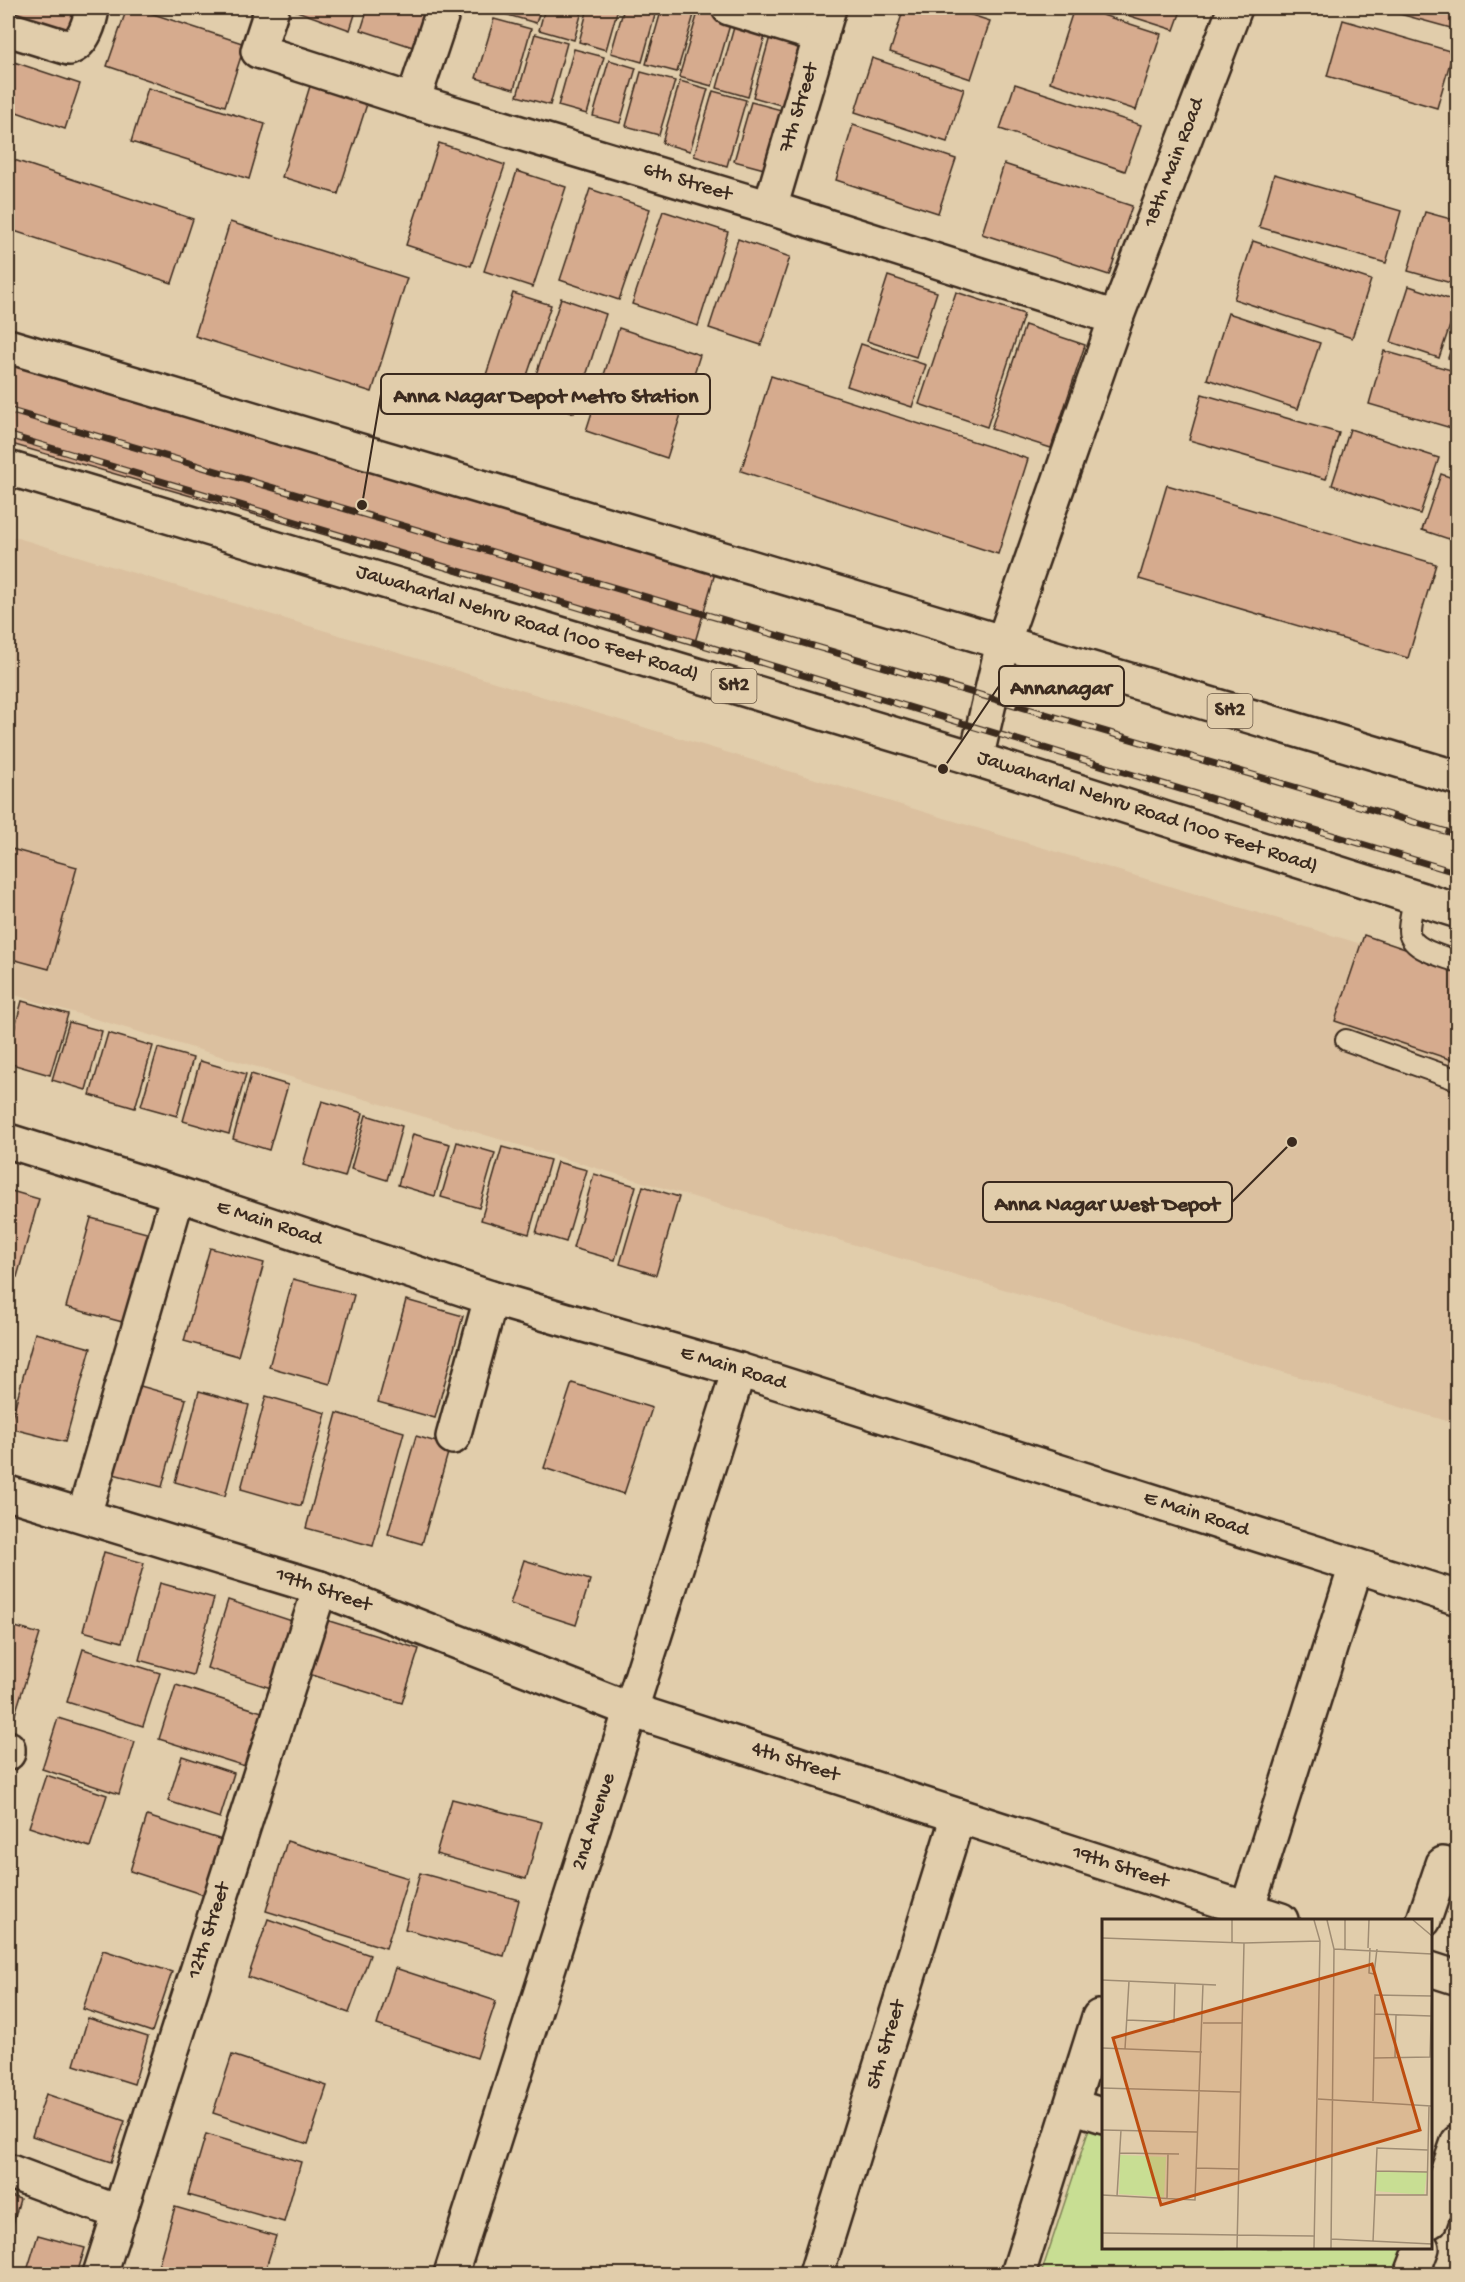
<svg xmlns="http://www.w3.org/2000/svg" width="1465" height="2282" font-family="'Gochi Hand',sans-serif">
<rect width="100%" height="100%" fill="#e1cdab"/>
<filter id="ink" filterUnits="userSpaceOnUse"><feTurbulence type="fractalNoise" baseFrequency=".0167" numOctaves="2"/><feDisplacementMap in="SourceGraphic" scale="12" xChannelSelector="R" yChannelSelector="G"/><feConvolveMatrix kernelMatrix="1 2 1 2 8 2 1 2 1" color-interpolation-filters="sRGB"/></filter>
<g filter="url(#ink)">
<path fill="#dbc09f" d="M8,535l1449,438v451l-1449,-431z"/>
<path fill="#c8de93" stroke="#828458" stroke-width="1.5" d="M1089,2129l14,5 1,114h303l-9,26h-357z"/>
<g fill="#d6ab8e" stroke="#3b2a1e" stroke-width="1.5">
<path d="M8,8h74l-11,32 -63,-21z"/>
<path d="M127,8h8l110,36 -20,62 -118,-40z"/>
<path d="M291,8h66l-7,22 -59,-21z"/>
<path d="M368,8h51l18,6 -12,37 -64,-21z"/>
<path d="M495,8h46l-5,15 -42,-12z"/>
<path d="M545,8h38l-9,32 -35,-10z"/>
<path d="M588,8h30l-12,42 -27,-8z"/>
<path d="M624,8h33l-15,54 -31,-9z"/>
<path d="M662,8h34l-19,64 -31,-8z"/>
<path d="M904,8h46l40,13 -19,58 -81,-27z"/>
<path d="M1074,8h7l80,26 -25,76 -86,-28z"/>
<path d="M1105,8h77l-8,22z"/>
<path d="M1378,8h80v22z"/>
<path d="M699,9l33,9 -20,68 -33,-9z"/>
<path d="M494,19l37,10 -17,60 -38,-11z"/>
<path d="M736,20l31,9 -19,68 -31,-9z"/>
<path d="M1343,20l110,32 -16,56 -110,-32z"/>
<path d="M771,33l34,9 -18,65 -34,-10z"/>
<path d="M535,34l32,9 -17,62 -33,-9z"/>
<path d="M574,49l30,8 -17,57 -29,-8z"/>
<path d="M872,58l92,31 -17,53 -92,-30z"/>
<path d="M8,60l72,24 -15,45 -57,-20z"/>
<path d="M609,60l27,8 -16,55 -27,-7z"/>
<path d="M641,72l34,9 -16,54 -33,-9z"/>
<path d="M680,81l28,8 -18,62 -28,-8z"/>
<path d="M1015,84l126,41 -16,46 -125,-42z"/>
<path d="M310,86l57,18 -29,90 -56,-17z"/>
<path d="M148,88l117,36 -16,55 -118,-37z"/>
<path d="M713,91l33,9 -19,66 -33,-10z"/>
<path d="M751,102l34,9 -17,59 -34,-9z"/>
<path d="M853,125l103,34 -18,54 -102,-33z"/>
<path d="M439,143l66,22 -34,101 -65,-21z"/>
<path d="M8,158l185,61 -21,64 -164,-54z"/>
<path d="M1004,164l128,42 -23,69 -127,-41z"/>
<path d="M517,171l49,16 -33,100 -49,-16z"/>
<path d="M1274,174l127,37 -15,52 -127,-36z"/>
<path d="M590,189l60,20 -31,91 -59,-20z"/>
<path d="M663,211l65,21 -30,94 -66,-22z"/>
<path d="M1425,212l33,9v64l-50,-14z"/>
<path d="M230,222l177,56 -35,114 -177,-56z"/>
<path d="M738,239l52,18 -29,88 -52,-17z"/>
<path d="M1253,241l118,39 -19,58 -118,-39z"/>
<path d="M888,276l49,16 -21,65 -49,-16z"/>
<path d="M1409,286l49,16 -19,56 -48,-16z"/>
<path d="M956,292l68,22 -37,113 -68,-23z"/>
<path d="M513,293l38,12 -32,94 -37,-12z"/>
<path d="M561,298l45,16 -32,99 -46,-14z"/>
<path d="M1228,313l92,30 -22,66 -91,-30z"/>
<path d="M1025,325l60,20 -34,103 -60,-19z"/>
<path d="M619,328l81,27 -33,103 -81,-27z"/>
<path d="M1458,328v33l-10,-3z"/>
<path d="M861,344l65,21 -14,42 -65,-21z"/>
<path d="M1384,351l74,21v58l-89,-26z"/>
<path d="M8,361l709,205 -22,76 -687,-199z"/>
<path d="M771,376l257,83 -30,95 -257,-83z"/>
<path d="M1202,394l137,39 -13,46 -137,-39z"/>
<path d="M1350,429l89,29 -19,56 -88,-29z"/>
<path d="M1441,474l17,6v62l-36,-12z"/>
<path d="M1167,485l269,79 -28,94 -269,-79z"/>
<path d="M8,848l69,19 -28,102 -41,-11z"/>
<path d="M1364,935l94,32v95l-123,-41z"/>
<path d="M8,1000l7,2 -7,26z"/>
<path d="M22,1001l46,13 -18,61 -42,-12v-10z"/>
<path d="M69,1022l33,9 -16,59 -34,-10z"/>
<path d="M108,1033l45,13 -18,62 -45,-13z"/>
<path d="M158,1048l35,10 -16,58 -36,-10z"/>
<path d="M200,1061l46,13 -17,60 -46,-13z"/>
<path d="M251,1074l37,11 -19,65 -36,-11z"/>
<path d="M322,1101l41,12 -18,64 -42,-12z"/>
<path d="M366,1115l36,11 -15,54 -36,-11z"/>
<path d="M413,1134l37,10 -15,52 -37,-11z"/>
<path d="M457,1142l38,11 -16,55 -38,-11z"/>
<path d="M502,1147l48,13 -21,74 -48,-14z"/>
<path d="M557,1162l30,8 -21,72 -30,-9z"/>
<path d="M594,1174l42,12 -21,74 -42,-12z"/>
<path d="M643,1186l36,11 -23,78 -36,-11z"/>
<path d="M8,1190l31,9 -22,78 -9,-3z"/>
<path d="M91,1218l63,17 -24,89 -64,-17z"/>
<path d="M210,1248l54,15 -26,93 -54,-15z"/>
<path d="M293,1279l61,16 -24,89 -61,-17z"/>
<path d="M406,1300l57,16 -28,102 -57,-16z"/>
<path d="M35,1333l56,15 -26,94 -56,-14z"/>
<path d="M130,1383l56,16 -24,88 -56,-15z"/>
<path d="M572,1383l80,25 -28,86 -80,-26z"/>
<path d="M199,1391l50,14 -24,91 -50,-14z"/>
<path d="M266,1396l60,17 -25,93 -60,-17z"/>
<path d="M337,1413l67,19 -31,114 -67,-18z"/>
<path d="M416,1436l34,10 -28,98 -34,-10z"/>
<path d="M104,1552l40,11 -22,79 -39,-11z"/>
<path d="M524,1560l66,20 -14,45 -66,-21z"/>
<path d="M160,1583l54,15 -21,77 -54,-15z"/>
<path d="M228,1600l64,21 -21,67 -64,-20z"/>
<path d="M326,1620l93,29 -17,54 -93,-29z"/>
<path d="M8,1625l32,9 -29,93 -3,-1z"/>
<path d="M83,1649l77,24 -17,53 -76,-24z"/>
<path d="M176,1685l89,28 -17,54 -89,-28z"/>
<path d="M58,1718l77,24 -16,52 -77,-25z"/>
<path d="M182,1756l52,17 -14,45 -52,-17z"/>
<path d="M46,1775l61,20 -17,52 -61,-20z"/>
<path d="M452,1799l90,23 -16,57 -90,-25z"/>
<path d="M147,1816l75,24 -18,55 -74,-24z"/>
<path d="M287,1841l121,37 -22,70 -120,-37z"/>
<path d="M420,1873l99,27 -15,56 -99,-27z"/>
<path d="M268,1919l102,36 -21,58 -101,-36z"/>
<path d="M103,1950l69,22 -20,60 -69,-23z"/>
<path d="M395,1968l101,33 -19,57 -100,-33z"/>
<path d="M88,2018l60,19 -14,47 -60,-19z"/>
<path d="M232,2055l95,31 -19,58 -95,-31z"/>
<path d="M46,2094l79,27 -14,41 -79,-26z"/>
<path d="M206,2134l95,28 -17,60 -96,-27z"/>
<path d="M8,2195l12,4 -12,43z"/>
<path d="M175,2207l101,29 -12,38h-92l-15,-4z"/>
<path d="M38,2235l47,13 -8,26h-51z"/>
</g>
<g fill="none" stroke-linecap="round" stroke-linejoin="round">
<defs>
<g id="lane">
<path d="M1414,897c-1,11 -5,23 -5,33 0,20 34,26 49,32"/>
<path d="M1346,1040l112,40"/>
</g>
<g id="street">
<path d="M272,8l-14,43 155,50 357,107 346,110"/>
<path d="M729,8l92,28"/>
<path d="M8,29l61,19c15,-5 21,-26 23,-40"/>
<path d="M413,101l31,-93"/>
<path d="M770,208l59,-200"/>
<path d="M8,1141l170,53 313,104 248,72 719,228"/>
<path d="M453,1437l38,-139"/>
<path d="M8,1493l312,95 311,122 650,210"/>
<path d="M84,1515l94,-321"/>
<path d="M8,1748v5"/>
<path d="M1247,1910l109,-344"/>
<path d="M1424,1920l19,-56"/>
<path d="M1430,1969l28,9"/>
<path d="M1072,2106l32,10"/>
<path d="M8,2171l112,42"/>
<path d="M1430,2221l28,-79"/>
<path d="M100,2274l220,-686"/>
<path d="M451,2274l288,-904"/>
<path d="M816,2274l142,-458"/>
<path d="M1018,2274l81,-257"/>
<path d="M1412,2274l10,-26"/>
</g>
<path id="secondary" d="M976,759l27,-116 113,-325 119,-310"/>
<g id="primary">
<path d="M8,346l1450,432"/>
<path d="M8,468l968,291 482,152"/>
</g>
</defs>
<use href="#lane" stroke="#3b2a1e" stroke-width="24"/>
<use href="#street" stroke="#3b2a1e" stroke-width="38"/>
<use href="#secondary" stroke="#3b2a1e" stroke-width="38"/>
<use href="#primary" stroke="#3b2a1e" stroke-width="38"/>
<use href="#lane" stroke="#e1cdab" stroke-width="20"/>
<use href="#street" stroke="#e1cdab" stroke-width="33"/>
<use href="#secondary" stroke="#e1cdab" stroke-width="33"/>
<use href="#primary" stroke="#e1cdab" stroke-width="33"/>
<defs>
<g id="rail">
<path d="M8,410l1450,425"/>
<path d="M8,435l1450,438"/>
</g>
</defs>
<use href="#rail" stroke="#3b2a1e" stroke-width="7"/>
<use href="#rail" stroke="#e1cdab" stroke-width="4.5" stroke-dasharray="14" stroke-linecap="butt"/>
</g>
</g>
<g text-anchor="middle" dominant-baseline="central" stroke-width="4.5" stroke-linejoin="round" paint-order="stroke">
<g fill="#e1cdab" stroke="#6d5b48" stroke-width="1.5">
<rect x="711.5" y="669" width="45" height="34" rx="4.5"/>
<rect x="1207.5" y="694" width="45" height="34" rx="4.5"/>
</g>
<g font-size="20" font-weight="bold" fill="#3b2a1e">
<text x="734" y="686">SH2</text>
<text x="1230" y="711">SH2</text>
</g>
<g font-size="21" fill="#3b2a1e" stroke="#e1cdab">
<text transform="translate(800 108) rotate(-73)">7th Street</text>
<text transform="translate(1175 163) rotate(-69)">18th Main Road</text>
<text transform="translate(687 183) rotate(17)">6th Street</text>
<text transform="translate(527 624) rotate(17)">Jawaharlal Nehru Road (100 Feet Road)</text>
<text transform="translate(1147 813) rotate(18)">Jawaharlal Nehru Road (100 Feet Road)</text>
<text transform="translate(269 1224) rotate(18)">E Main Road</text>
<text transform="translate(733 1369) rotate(17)">E Main Road</text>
<text transform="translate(1196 1515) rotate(18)">E Main Road</text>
<text transform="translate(323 1591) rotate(19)">19th Street</text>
<text transform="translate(795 1763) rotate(18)">4th Street</text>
<text transform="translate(595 1822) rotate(-72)">2nd Avenue</text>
<text transform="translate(1120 1868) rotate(18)">19th Street</text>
<text transform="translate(210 1931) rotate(-72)">12th Street</text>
<text transform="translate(887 2045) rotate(-73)">5th Street</text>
</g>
</g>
<g transform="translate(1102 1919)">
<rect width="330" height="330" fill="#e1cdab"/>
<path d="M18,236l46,2 -2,40 -45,-3zM274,252l51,1 -3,23 -49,-4z" fill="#c8de93"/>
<path fill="none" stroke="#9f8c73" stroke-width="1.5" d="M130,1v23M225,1l7,29 -3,299M243,1v29M311,1l19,16M0,19l142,5 76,-2M266,29l1,-28M268,29l-1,25 5,1 3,-25M232,30l98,5M0,61l114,5M273,95l56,2M25,101l47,2 1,-39M101,104h39M0,129l100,4M23,130l4,-68M272,139l56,-1 2,-69M293,139l1,-43M0,169l139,4M216,180l113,7M271,182l2,-106 57,1M0,211l95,2M17,234l60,1M94,249l43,1M274,252l51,1M0,276l93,5 8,-216M273,276h52l2,-89M15,277l4,-66M65,280l1,-45M0,314l212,3M229,320l101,5M271,323l4,-94 51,2M135,329l7,-305M212,329l6,-307 -6,-21"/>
<path fill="#bd4d10" fill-opacity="0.15" stroke="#bd4d10" stroke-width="3" d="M270,45l48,166 -259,75 -48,-167z"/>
<rect width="330" height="330" fill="none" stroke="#3b2a1e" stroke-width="3"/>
</g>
<path fill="none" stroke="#3b2a1e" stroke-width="2" d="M362 505L381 394M943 769L999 686M1292 1142L1232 1202"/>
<g fill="#3b2a1e" stroke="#e1cdab" stroke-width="2">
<circle cx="362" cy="505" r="6"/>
<circle cx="943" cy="769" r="6"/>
<circle cx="1292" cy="1142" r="6"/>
</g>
<g fill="#e1cdab" stroke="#3b2a1e" stroke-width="2">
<rect x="381" y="374" width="329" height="40" rx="6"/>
<rect x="999" y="666" width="125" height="40" rx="6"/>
<rect x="983" y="1182" width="249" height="40" rx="6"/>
</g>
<g font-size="22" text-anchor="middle" font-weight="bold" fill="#3b2a1e">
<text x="546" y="402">Anna Nagar Depot Metro Station</text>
<text x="1061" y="694">Annanagar</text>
<text x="1107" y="1210">Anna Nagar West Depot</text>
</g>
<rect width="1465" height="2282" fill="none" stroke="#e1cdab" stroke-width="30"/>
<rect x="15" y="15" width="1435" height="2252" fill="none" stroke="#3b2a1e" stroke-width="2" filter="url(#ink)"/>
</svg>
